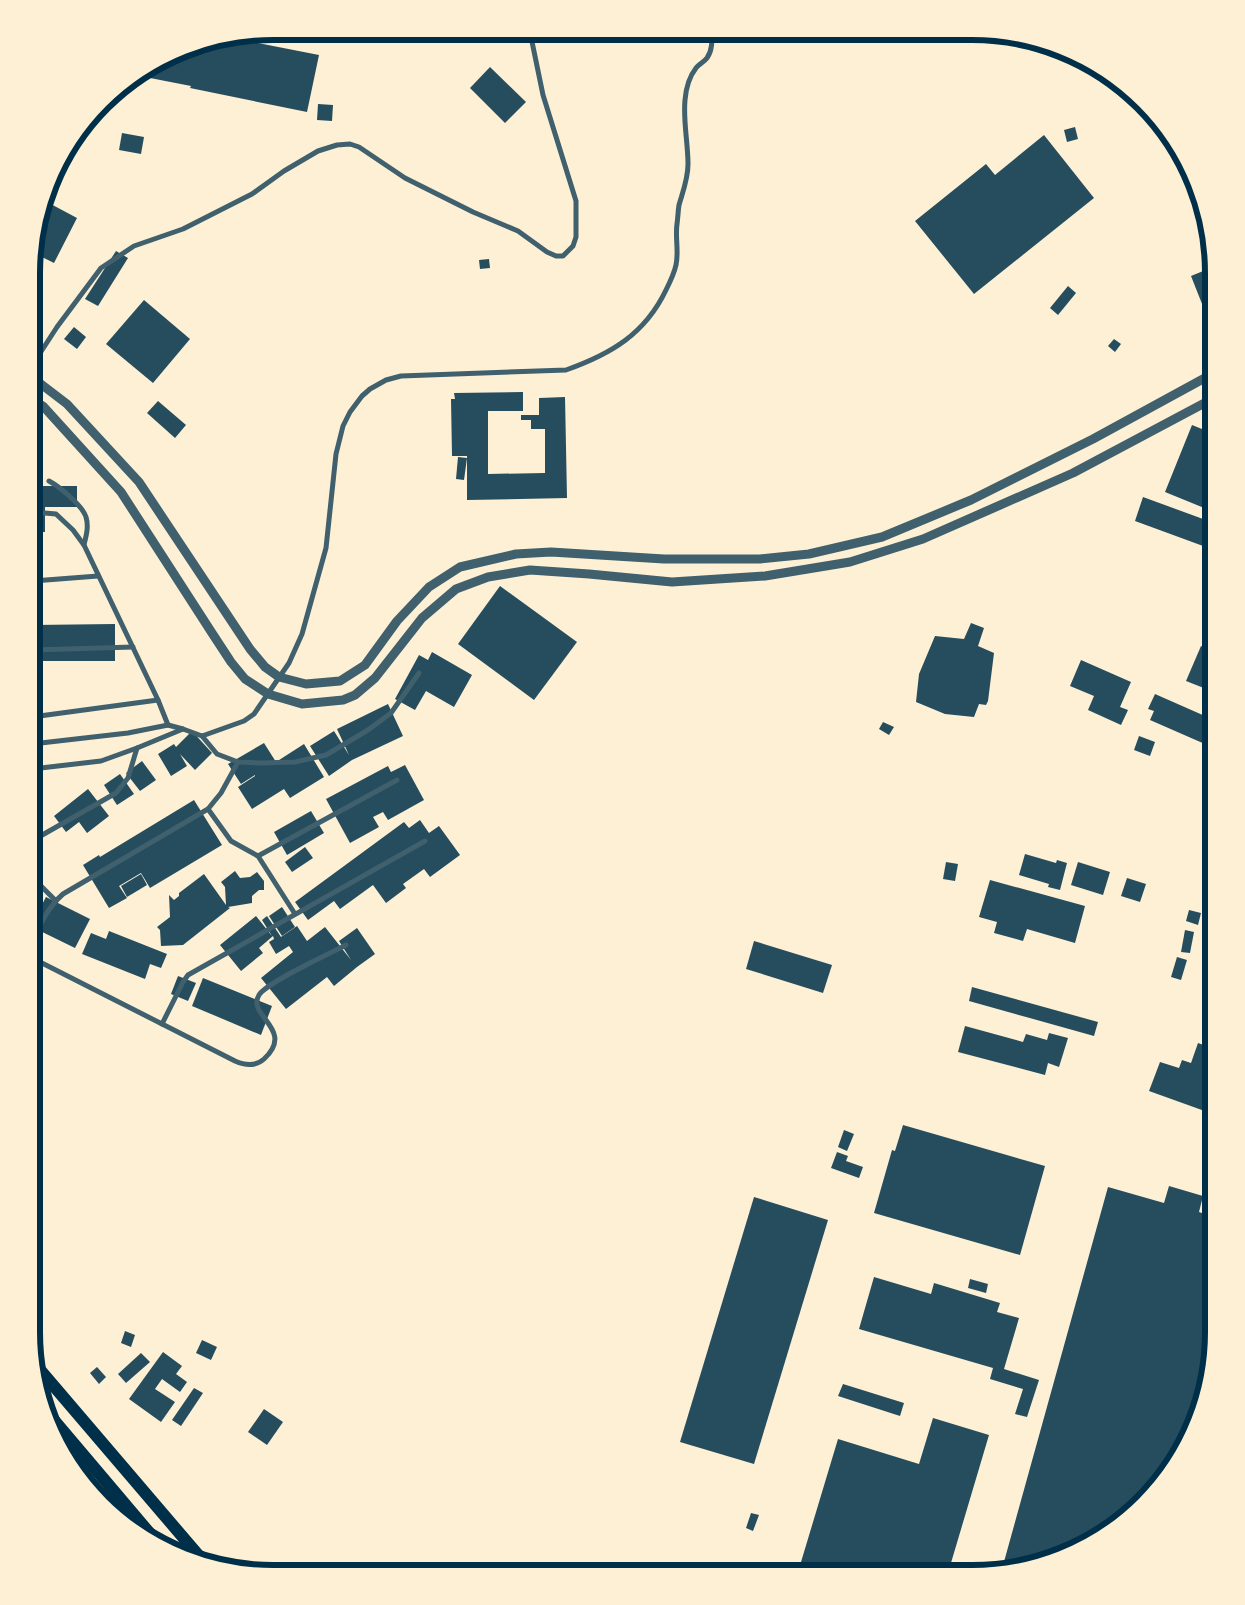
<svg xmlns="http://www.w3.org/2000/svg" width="1245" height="1605" font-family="'Public Sans',sans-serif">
<rect width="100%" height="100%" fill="#fdf0d5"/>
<g fill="#264d5e">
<path d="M233,38l86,17 -12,57 -117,-24 1,-2 -41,-8 2,-9 43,-25z"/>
<path d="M490,67l36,35 -21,21 -35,-35z"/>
<path d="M318,104l15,1 -1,16 -15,-1z"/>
<path d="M1075,127l3,12 -11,3 -3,-12z"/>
<path d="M122,133l22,4 -3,17 -22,-4z"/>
<path d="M1044,135l50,63 -120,96 -59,-73 71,-57 9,11z"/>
<path d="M47,202l30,16 -23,45 -18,-9 -3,4v-17z"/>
<path d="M116,251l12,7 -30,48 -13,-7z"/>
<path d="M489,259l1,9 -10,1 -1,-9z"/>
<path d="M1213,267l1,44 -8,3 -15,-38z"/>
<path d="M1068,286l8,7 -18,22 -8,-7z"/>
<path d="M144,300l46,39 -37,44 -47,-39z"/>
<path d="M74,327l12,10 -9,12 -13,-10z"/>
<path d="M1114,339l7,5 -6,8 -7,-6z"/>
<path d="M523,392v19h-35v63l57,-1v-44h-14v-9h-10v-5h18v-17l26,-1 2,101 -100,2v-44h-15l-1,-57h4l-1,-6z"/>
<path d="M158,401l28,24 -11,13 -28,-25z"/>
<path d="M1208,415l6,2v95l-49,-20 27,-67 10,4z"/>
<path d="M458,457l9,1 -3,22 -8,-1z"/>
<path d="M33,486h44v21h-32v25h-12z"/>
<path d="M1143,497l71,26v27l-79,-29z"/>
<path d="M500,586l77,56 -43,58 -76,-56z"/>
<path d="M971,623l13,5 -6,18 16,7 -6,48 -2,4 -7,-1 -5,13 -29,-3 -29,-12 3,-28 16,-38 29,3z"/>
<path d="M115,624v37h-82v-36z"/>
<path d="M1201,646l13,5v41l-28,-11z"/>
<path d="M432,652l40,23 -18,32 -28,-16 -11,19 -20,-11 24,-44 9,5z"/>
<path d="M1081,660l50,22 -11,25 8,3 -7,15 -33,-15 6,-14 -24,-10z"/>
<path d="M1155,694l59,26v28l-64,-28 4,-9 -6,-2z"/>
<path d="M388,704l15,32 -51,24 -23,16 -19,-30 24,-15 15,24 -12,-26z"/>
<path d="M883,722l11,5 -5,8 -10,-6z"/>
<path d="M192,731l20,22 -17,17 -15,-16 7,12 -16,10 -13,-22 16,-10 2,3z"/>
<path d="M1139,736l16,6 -5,14 -16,-6z"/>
<path d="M264,743l12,19 28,-18 20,33 -34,21 -6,-9 -32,20 -14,-22 17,-11v-1l-14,9 -13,-20z"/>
<path d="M142,761l14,19 -16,11 -14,-18z"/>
<path d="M405,765l19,35 -36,20 -5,-8 -10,5 6,10 -29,16 -24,-44 62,-33 3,6z"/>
<path d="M120,774l14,20 -17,11 -13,-20z"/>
<path d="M88,789l21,27 -22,17 -8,-11 -13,10 -12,-16z"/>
<path d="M194,800l28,45 -72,43 -9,-15 -22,13 8,12 -18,10 -26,-43 16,-10 1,2z"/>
<path d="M311,811l13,22 -37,22 -13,-23z"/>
<path d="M420,820l9,13 10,-7 21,29 -30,22 -6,-8 -21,15 3,4 -20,15 -13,-18 -33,24 -6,-8 -26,19 -13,-18 109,-80 5,6z"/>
<path d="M305,847l8,11 -21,14 -7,-10z"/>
<path d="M1025,854l31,9 1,-3 10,3 -7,27 -12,-3 1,-3 -30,-9z"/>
<path d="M946,862l12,2 -3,17 -12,-2z"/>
<path d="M1078,862l32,10 -7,23 -32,-10z"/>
<path d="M235,871l5,7 10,-1 7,-5 7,9v9h-5l-7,6v7l-24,4 2,1 -47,37 -22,1 -1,-16 -3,-3 13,-10 -1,-22 5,5 5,-4v-3l25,-19 22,31 -1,-18 -4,-5z"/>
<path d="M141,874l6,11 -20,12 -6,-11z"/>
<path d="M1127,878l19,6 -6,18 -19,-6z"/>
<path d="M990,880l95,26 -10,37 -48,-14 -4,12 -29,-8 3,-11 -18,-5z"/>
<path d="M46,897l44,22 -15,29 -43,-21v-4z"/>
<path d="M282,907l13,20 -13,9 -13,-20z"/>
<path d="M1189,910l12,3 -3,12 -12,-4z"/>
<path d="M256,916l16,20 -10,-16 5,-4 14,21 -3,2 19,-13 10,15 18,-14 26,33 -12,-19 18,-13 18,26 -18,13 -23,19 -7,-9 -41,32 -25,-31 32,-26 -4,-6 -13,8 -7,-12 5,-3 -1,-3 -14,12 4,5 -22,18 -21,-26z"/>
<path d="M1185,930l9,2 -4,21 -9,-1z"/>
<path d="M109,931l58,23 -6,14 -11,-4 -5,15 -63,-25 9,-21 15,6z"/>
<path d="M754,941l78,24 -9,28 -77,-24z"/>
<path d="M1177,957l10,3 -6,20 -10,-3z"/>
<path d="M178,976l18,7 -8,18 -17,-7z"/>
<path d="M203,978l69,28 -11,29 -69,-29z"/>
<path d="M972,987l126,35 -4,14 -125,-35z"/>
<path d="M965,1026l58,16 3,-8 21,6 2,-7 19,5 -9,29 -11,-4 -3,12 -87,-23z"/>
<path d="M1198,1043l14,5 1,-3v69l-64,-23 11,-29 19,6 3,-8 9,3z"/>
<path d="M903,1125l142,41 -25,89 -146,-42 18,-63 3,1z"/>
<path d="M844,1130l10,4 -7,17 -9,-4z"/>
<path d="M837,1152l11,4 -2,5 17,6 -4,11 -28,-10z"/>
<path d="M1169,1186l34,10 -4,16 14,5v131l-8,47 -24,58 -38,50 -50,39 -91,27 106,-382 56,16z"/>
<path d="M754,1197l74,23 -74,244 -74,-22z"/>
<path d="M874,1277l57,17 3,-11 66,20 -3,9 22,6 -15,51 35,11 -12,37 -12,-3 8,-25 -33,-10 3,-11 -134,-39z"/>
<path d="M970,1279l18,5 -2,9 -18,-5z"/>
<path d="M125,1331l10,4 -4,12 -10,-4z"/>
<path d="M202,1340l15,7 -6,13 -15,-7z"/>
<path d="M163,1352l19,14 -6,8 11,8 -7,10 -18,-13 -7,10 20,13 -14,20 -32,-23z"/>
<path d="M141,1353l9,9 -24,21 -8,-9z"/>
<path d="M97,1367l9,10 -7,7 -9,-11z"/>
<path d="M843,1384l61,19 -4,13 -62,-20z"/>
<path d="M194,1388l9,5 -22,33 -9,-6z"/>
<path d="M264,1409l19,13 -16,23 -19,-13z"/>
<path d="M933,1418l56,17 -41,138 -150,-1 40,-133 81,25z"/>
<path d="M751,1513l8,2 -6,16 -7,-3z"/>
</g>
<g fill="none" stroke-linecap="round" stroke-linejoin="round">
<g stroke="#3f606c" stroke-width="5">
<path d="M33,364l24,-37 44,-59 33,-22 49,-17 69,-35 32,-23 34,-20 19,-6 13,-1 9,3 46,31 68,34 45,19 29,21 9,4h7l10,-10 3,-9v-36l-33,-106 -13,-63"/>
<path d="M49,481c11,6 33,24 37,36 3,10 0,19 -2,28"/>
<path d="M33,512l23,2 17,16 11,15 74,155 10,25"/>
<path d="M33,581l65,-5"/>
<path d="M33,650l100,-3"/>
<path d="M32,717l126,-17"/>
<path d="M202,736l15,18 21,8 23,1 34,-1 31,-7 42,-25 23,-17 28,-40"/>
<path d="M32,744l96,-11 40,-8 15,4 19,7 42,-15 10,-7 35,-51 13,-29 24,-86 10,-94 7,-28 7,-14 12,-16 8,-7 16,-9 15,-4 165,-6c45,-16 79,-36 100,-80 4,-8 8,-16 10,-25 3,-13 -1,-28 1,-41 1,-7 1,-13 2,-19 4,-14 9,-26 9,-41 0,-21 -5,-43 -3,-64 1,-12 4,-23 11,-32 3,-4 8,-6 11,-10 5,-7 6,-18 3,-25"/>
<path d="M32,769l69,-8 36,-13 46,-19"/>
<path d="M208,809l23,32 27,15 37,58"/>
<path d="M32,842l5,-4 79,-45 12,-15 9,-30"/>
<path d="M258,856l139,-76"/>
<path d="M32,877l24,24"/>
<path d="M32,944c8,-19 15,-36 31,-50l145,-85 13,-16 17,-31"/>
<path d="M32,954l6,7 197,100c9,4 20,6 29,-2 32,-30 -18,-43 -5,-64 8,-13 70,-41 87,-50"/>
<path d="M162,1024l21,-42 5,-7 237,-134"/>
</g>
<g stroke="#3f606c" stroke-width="9">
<path d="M33,378l34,26 72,78 111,167 15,18 14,10 27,7 34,-3 25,-16 32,-44 32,-34 31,-20 56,-13 35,-2 113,7h96l49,-5 73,-17 89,-37 122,-61 121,-66"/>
<path d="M33,400l10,6 78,86 91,141 19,29 14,17 23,15 34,10 41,-4 12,-5 20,-17 47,-60 34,-29 32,-12 42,-7 59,4 83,8 93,-6 85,-14 73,-23 150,-66 141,-75"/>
</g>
<g stroke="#003049" stroke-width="12">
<path d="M35,1364l170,199"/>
<path d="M47,1412l111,131"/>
</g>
</g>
<path d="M0 0H1245V1605H0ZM273 40H972A233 233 0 0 1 1205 273V1332A233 233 0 0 1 972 1565H273A233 233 0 0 1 40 1332V273A233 233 0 0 1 273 40Z" fill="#fdf0d5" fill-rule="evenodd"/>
<path fill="none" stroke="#003049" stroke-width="6" d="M273 40H972A233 233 0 0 1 1205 273V1332A233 233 0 0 1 972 1565H273A233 233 0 0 1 40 1332V273A233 233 0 0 1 273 40Z"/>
</svg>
